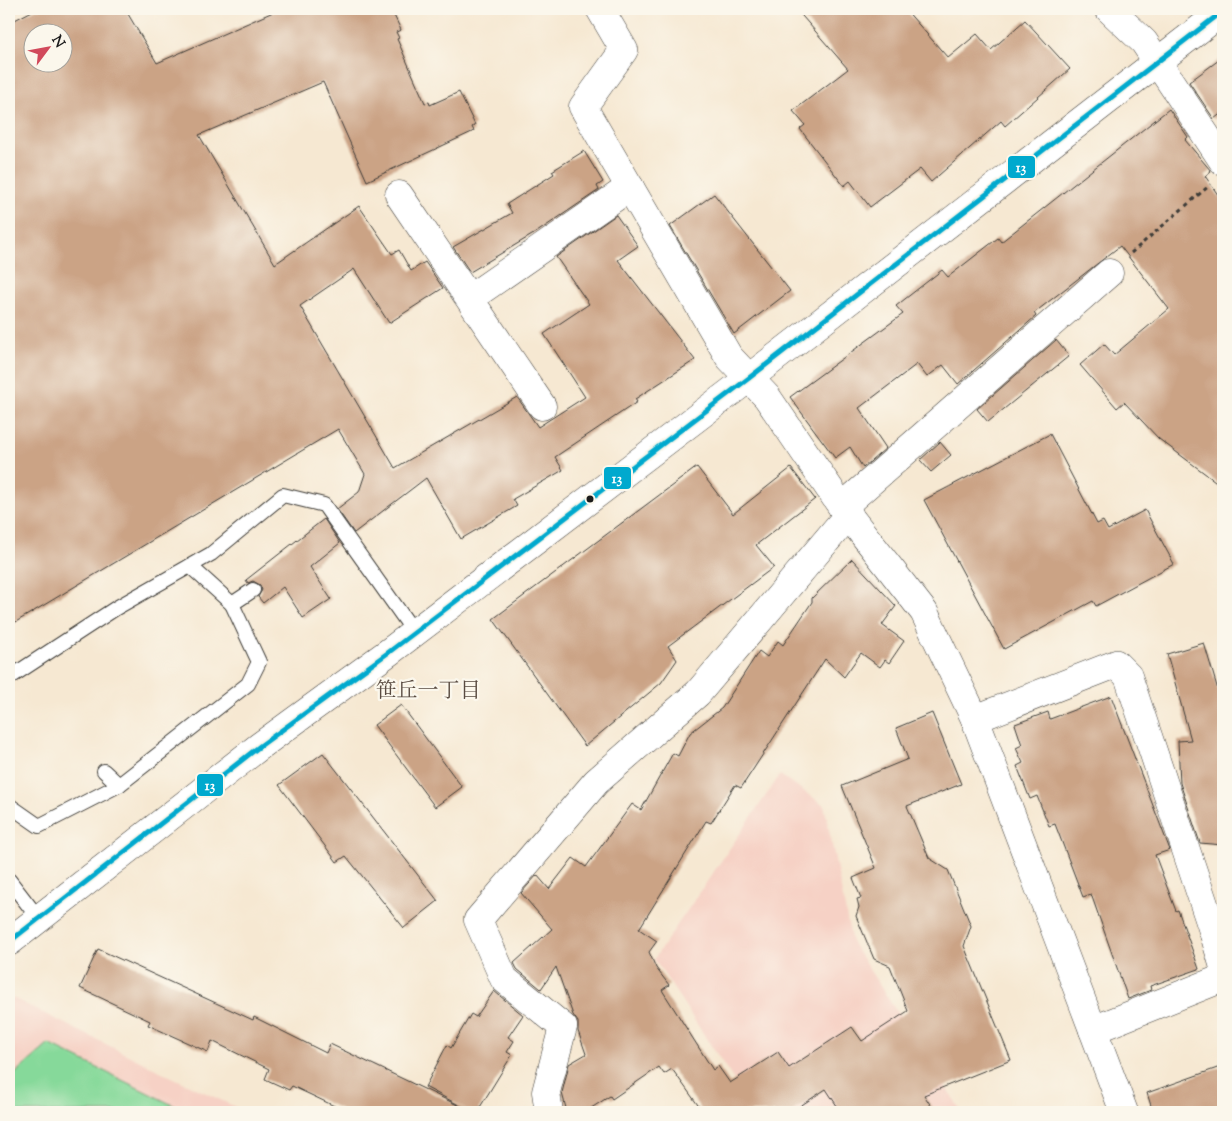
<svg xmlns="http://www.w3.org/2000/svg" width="1232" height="1121" font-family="'Sorts Mill Goudy','Noto Serif JP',serif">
<rect width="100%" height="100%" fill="#fbf7ec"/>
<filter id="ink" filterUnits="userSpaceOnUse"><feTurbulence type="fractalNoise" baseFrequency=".02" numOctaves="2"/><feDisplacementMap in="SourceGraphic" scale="10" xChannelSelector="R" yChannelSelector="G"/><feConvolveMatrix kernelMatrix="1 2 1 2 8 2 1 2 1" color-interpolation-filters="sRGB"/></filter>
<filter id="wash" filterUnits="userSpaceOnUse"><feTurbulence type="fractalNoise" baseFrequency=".0096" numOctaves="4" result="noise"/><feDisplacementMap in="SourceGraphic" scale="20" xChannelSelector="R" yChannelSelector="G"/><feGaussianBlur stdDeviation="1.12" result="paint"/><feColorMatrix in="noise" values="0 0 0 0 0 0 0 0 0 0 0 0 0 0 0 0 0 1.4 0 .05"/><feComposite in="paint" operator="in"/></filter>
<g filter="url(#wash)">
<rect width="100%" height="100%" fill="#f6e8d2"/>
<g fill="#f6d1c5">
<path d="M780,775l44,30 28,138 110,169h-207l-101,-153z"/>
<path d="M11,997l163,81 72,34h-237v-113z"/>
</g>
<path fill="#86d99a" stroke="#517a5b" d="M49,1044l138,68h-178v-33z"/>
<g id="blocks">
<g fill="#cba385" fill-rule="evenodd">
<path d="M36,9h89l32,54 123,-54h111l10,21 -5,2 3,6 -2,1 28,64 4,-1 1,3 29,-13 16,33 -3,2 2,4 -107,50 -44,-99 -124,53 76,129 84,-58 33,48 7,-4 12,21 14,-9 18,26 -54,35 -35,-54 -54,37 95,162 122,-71 21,30 47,-30 -41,-63 45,-30 -33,-47 60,-42 22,31 -20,14 77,100 -60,39 2,3 -82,55 8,13 -50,29 4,7 -56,33 -35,-61 -72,55 -17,-24 22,-17 6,-18 -27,-45 -329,197v-603zM32,32h30v30h-30z"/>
<path d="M796,9h109l43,49 29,-24 14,16 34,-30 45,49 -65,57 -4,-5 -70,61 -11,-13 -50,38 -20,-26 -6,5 -44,-57 5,-4 -12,-14 55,-42z"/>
<path d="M1223,57v55l-9,7 -25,-37z"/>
<path d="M1169,109l19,28 -3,3 26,31 -6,5 18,26v285l-64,-48 -35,-37 -7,6 -37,-43 24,-21 10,11 55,-46 -49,-63 -86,67 2,3 -78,68 -15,-19 -16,12 -10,-13 -58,44 27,40 -23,20 -13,-21 -15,11 -45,-61 113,-83 -7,-8 46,-36 6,7 50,-39 3,4z"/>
<path d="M584,151l19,31 -6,4 2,4 -62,42 -67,40 -17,-25 59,-34 -5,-9 47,-30 -2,-3z"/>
<path d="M714,194l76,97 -56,43 -64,-108z"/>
<path d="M1056,340l13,16 -81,66 -11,-13z"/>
<path d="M1050,434l47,90 6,-3 5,9 37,-20 29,54 -78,42 -3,-5 -89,48 -80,-149z"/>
<path d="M940,442l11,13 -20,17 -11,-12z"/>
<path d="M697,467l36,47 58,-46 24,31 -59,46 18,22 -106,79 9,14 -16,23 -76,63 -92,-127z"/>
<path d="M324,519l16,24 -30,24 21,32 -28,19 -20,-31 -20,16 -5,-6 4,-7 -2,-5 -7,-4 -5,2 -2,-3z"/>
<path d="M852,559l44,47 -14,19 22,16 -15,22 -4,-3 -5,7 -19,-14 -17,24 -19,-18 -84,129 -6,-3 -24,38 -5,-2 -67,108 18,12 -8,11 7,16 13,17 -7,5 51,80 5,-4 12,17 48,-31 11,16 63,-41 10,14 46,-30 -18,-45 -16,-7 -18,-43 3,-9 -2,-8 4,-1 -8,-20 23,-10 -34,-82 66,-27 -12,-31 36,-15 29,71 -54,22 22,52 19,12 23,56 -7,20 47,114 -87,35 11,17h-94l-15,-23 -35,23h-88l-31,-43 -8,5 -5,-7 -47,32 -2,-3 -25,16h-18l-5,-19 7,-29 17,-10 -8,-23v-9l-5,-7 -17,-48 -15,22 -24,-20 -3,-6 38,-34 -31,-36 16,-18 12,14 24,-31 13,9 46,-63 9,6 32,-57 5,3 12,-23 32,-25 37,-57 8,6 11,-16 5,4 29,-43v-4z"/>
<path d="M1204,643l19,64v138l-23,-2 -20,-60 -2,-42 13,-1 -24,-86z"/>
<path d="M1111,696l59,154 -15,5 21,56 2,-1 21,59 -49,17 1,4 -23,9 -37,-105 -8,3 -28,-73 -6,2 -12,-30 -7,3 -13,-33 6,-3 -7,-15 6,-3 -7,-21 33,-12 2,7z"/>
<path d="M401,705l61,82 -27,20 -61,-82z"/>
<path d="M323,753l115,148 -34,27 -58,-72 -9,6 -58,-77z"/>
<path d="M98,949l155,71 1,-3 72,36 4,-9 142,68h-125l-55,-26 -3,4 -24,-11 4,-10 -57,-28 -4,11 -60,-27 2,-4 -70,-33z"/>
<path d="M494,991l29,24 -15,22 6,4 -7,11 5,3 -35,57h-5l-47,-25 22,-42 4,3 20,-34 5,3z"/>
<path d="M1223,1066v46h-70l-6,-19z"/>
</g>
</g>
</g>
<g filter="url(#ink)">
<use href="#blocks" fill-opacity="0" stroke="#3d3b37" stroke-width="1"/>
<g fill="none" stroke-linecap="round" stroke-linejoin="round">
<defs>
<g id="service">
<path d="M190,566l42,38 21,-14"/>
<path d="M9,678l107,-70 95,-54 72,-59 41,10 90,127"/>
<path d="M119,785l129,-101 11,-22 -27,-58"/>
<path d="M9,805l30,21 80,-41 -15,-14"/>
<path d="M9,880l30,39"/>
</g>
<g id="minor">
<path d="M600,9l24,41 -41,57 146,250 38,40 75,110 82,105 51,107 118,311"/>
<path d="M1109,9l35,33 79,119"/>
<path d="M399,195l143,211"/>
<path d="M470,298l160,-111"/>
<path d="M842,507l267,-234"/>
<path d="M975,719l141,-55 12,12 86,258"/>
<path d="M1223,935l-9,-1 9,30"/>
<path d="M549,1112l-3,-20 17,-65 -59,-48 -26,-59 118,-138 102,-89 151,-179"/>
<path d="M1124,1112l-31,-82 130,-52"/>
</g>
<path id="tertiary" d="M9,942l251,-196 129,-94 360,-274 474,-367"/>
</defs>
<use href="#service" stroke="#3d3b37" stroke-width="16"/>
<use href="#minor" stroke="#3d3b37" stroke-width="29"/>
<use href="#tertiary" stroke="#3d3b37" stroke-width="29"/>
<path stroke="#3d3b37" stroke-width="3" stroke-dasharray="4 4" stroke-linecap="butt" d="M1131,253l79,-68"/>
<use href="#service" stroke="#fff" stroke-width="14"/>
<use href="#minor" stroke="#fff" stroke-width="28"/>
<use href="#tertiary" stroke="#fff" stroke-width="28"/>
<defs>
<path id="bus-1" d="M9,942l251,-196 129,-94 360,-274 474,-367"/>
</defs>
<use href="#bus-1" stroke="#fbf7ec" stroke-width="9"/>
<use href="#bus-1" stroke="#00a9ce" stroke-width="5"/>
</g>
</g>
<circle fill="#1c1c1c" stroke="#fbf7ec" stroke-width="2" cx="590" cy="499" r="4.5"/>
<g text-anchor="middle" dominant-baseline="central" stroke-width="4.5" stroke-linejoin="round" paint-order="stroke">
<g font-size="21" fill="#594b41" stroke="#fbf7ec">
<text x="428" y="692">笹丘一丁目</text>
</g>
</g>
<g stroke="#fbf7ec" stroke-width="2">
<rect x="1007" y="155" width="29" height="24" rx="5" fill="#00a9ce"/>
<rect x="603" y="466" width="29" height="24" rx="5" fill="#00a9ce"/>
<rect x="196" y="773" width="28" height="24" rx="5" fill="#00a9ce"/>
</g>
<g font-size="14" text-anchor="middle" font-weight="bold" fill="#fff">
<text x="1021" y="172">13</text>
<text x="617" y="483">13</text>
<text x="210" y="790">13</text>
</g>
<rect width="1232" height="1121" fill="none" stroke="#fbf7ec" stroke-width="30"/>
<g transform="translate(48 48) rotate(58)"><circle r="24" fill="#fbf7ec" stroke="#a29f99"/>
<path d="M0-4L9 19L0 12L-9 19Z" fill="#d1495b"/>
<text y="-8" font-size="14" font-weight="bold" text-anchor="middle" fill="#1c1c1c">N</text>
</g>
</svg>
